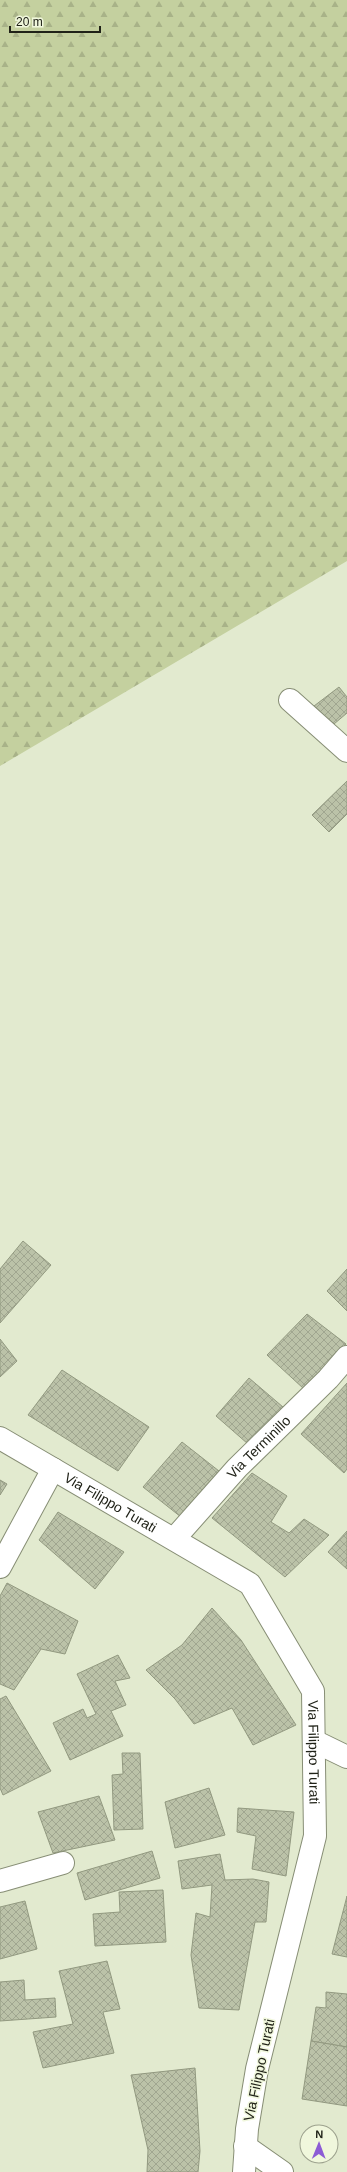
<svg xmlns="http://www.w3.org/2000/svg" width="347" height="2172" font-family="Helvetica,sans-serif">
<defs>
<pattern id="forest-firs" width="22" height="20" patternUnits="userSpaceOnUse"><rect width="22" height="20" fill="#c4d09f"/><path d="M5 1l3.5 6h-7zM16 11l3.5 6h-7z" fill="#a8b288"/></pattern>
<pattern id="building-cross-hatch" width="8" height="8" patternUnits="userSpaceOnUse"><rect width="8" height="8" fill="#bbc2a8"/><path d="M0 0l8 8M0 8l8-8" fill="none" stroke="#a0a690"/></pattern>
</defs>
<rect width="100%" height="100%" fill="#e2eacf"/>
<path fill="url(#forest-firs)" d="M0,0h347v561l-347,205z"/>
<g fill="url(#building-cross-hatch)" stroke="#929980">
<path d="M339,687l8,10v16l-13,11 -20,-18z"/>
<path d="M347,781v33l-18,18 -17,-17z"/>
<path d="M23,1241l28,24 -51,58v-54z"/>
<path d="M347,1269v42l-20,-20z"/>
<path d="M307,1314l39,30 -42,45 -37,-34z"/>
<path d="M0,1339l17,22 -17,16z"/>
<path d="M62,1370l87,57 -31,44 -90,-56z"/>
<path d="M249,1378l34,29 -35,37 -32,-28z"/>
<path d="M347,1383v86l-3,4 -43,-39z"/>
<path d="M182,1442l37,29 -38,46 -38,-30z"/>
<path d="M252,1473l35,23 -16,26 18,11 15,-14 25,16 -44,42 -73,-59z"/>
<path d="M0,1480l7,4 -7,11z"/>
<path d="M58,1512l66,40 -29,37 -56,-49z"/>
<path d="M347,1531v38l-19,-17z"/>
<path d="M7,1583l71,38 -13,33 -24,-5 -27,41 -14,-6v-88z"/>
<path d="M212,1608l29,32 55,85 -43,20 -21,-37 -38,16 -19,-25 -29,-29 36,-25z"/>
<path d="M118,1655l12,23 -15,3 11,24 -15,6 12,25 -53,24 -17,-37 30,-14 4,9 9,-4 -19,-40z"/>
<path d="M6,1696l45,75 -48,24 -3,-7v-89z"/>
<path d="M122,1753h18l3,76 -29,1 -2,-55 11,-1z"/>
<path d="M209,1788l16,47 -50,13 -10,-46z"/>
<path d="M99,1796l16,44 -62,13 -15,-41z"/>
<path d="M238,1808l56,4 -8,64 -34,-7 4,-33 -19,-4z"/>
<path d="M152,1851l8,27 -75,22 -8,-27z"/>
<path d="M220,1854l5,26 28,-1 16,3 -3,40h-11l-16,88 -40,-2 -8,-53 5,-42 14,4 2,-32 -30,4 -4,-28z"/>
<path d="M163,1890l3,52 -71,4 -2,-32 27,-2 -1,-20z"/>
<path d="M347,1896v61l-15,-3z"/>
<path d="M25,1901l12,48 -37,10v-52z"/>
<path d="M107,1961l13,48 -17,3 11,41 -71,15 -10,-36 40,-8 -14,-53z"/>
<path d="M24,1980l1,20 30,-2 1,19 -56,4v-39z"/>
<path d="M326,1992l21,2v53l-36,-6 5,-34 10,1z"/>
<path d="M311,2041l36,6v59l-45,-7z"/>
<path d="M195,2068l5,83 -2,21h-51l1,-22 -17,-75z"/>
</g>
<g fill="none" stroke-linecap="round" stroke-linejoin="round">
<defs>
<g id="street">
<path d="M290,700l57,51"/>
<path id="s1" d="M174,1539l63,-71 91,-89 19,-22"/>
<path d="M0,1567l53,-98"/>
<path d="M314,1741l33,16"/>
<path d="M0,1881l63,-18"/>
<path d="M245,2146l37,26"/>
</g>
<g id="secondary">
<path id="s2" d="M0,1438l250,146 63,107 2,145 -58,233 -10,60 -3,43"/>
</g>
</defs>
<use href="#street" stroke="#878e75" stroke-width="24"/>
<use href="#secondary" stroke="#878e75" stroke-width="24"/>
<use href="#street" stroke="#fff" stroke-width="22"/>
<use href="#secondary" stroke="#fff" stroke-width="22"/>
</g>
<g text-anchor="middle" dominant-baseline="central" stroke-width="3" stroke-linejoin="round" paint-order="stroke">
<g font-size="14" fill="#202218" stroke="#f0f7dc">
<text stroke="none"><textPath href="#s1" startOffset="125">Via Terminillo</textPath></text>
<text stroke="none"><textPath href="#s2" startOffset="128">Via Filippo Turati</textPath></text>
<text stroke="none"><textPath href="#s2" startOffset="475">Via Filippo Turati</textPath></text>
<text transform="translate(259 2070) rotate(-78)">Via Filippo Turati</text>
</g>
</g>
<g transform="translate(319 2144) rotate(1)"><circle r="19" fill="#f0f7dc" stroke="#9da28e"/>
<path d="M0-3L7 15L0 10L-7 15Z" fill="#8d5cd5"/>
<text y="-6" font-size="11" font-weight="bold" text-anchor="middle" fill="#202218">N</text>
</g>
<path d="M10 26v6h90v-6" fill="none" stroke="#202218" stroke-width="2"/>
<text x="16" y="26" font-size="12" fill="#202218" stroke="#f0f7dc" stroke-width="3" paint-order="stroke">20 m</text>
</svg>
